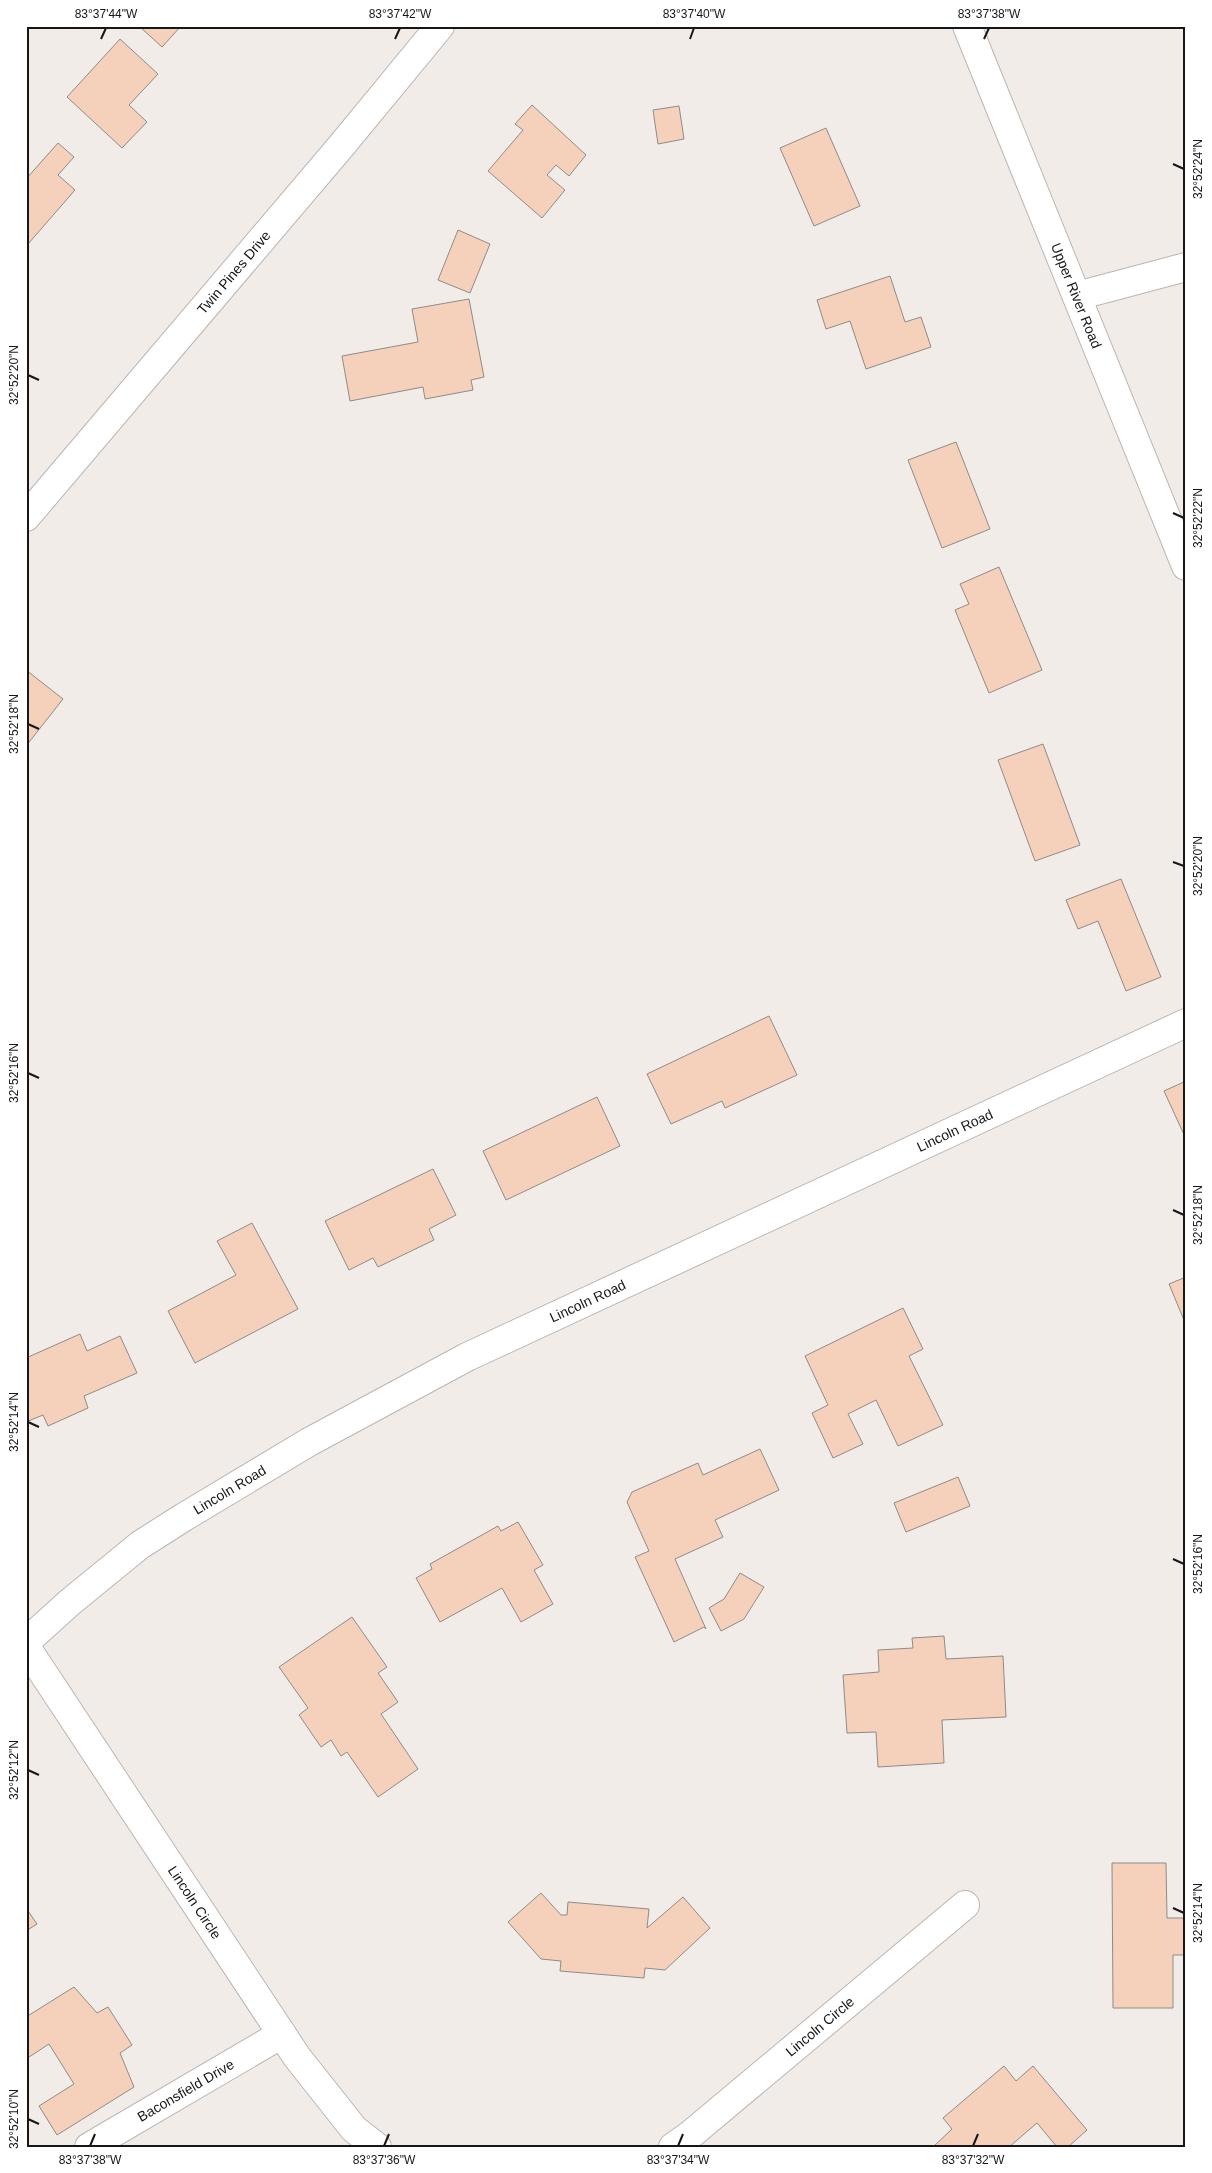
<svg xmlns="http://www.w3.org/2000/svg" width="1212" height="2173" font-family="Arial,sans-serif">
<rect width="100%" height="100%" fill="#f1ece8"/>
<g fill="#f5d1bb" stroke="#908b88">
<path d="M139,26h42l-19,21z"/>
<path d="M120,39l38,35 -29,31 18,17 -25,26 -55,-51z"/>
<path d="M532,105l54,50 -17,21 -13,-11 -9,10 18,15 -23,28 -54,-47 35,-41 -8,-6z"/>
<path d="M679,106l5,33 -26,5 -5,-34z"/>
<path d="M826,128l34,78 -46,20 -34,-78z"/>
<path d="M58,143l16,14 -16,18 17,15 -47,54 -2,-2v-63z"/>
<path d="M458,230l32,14 -20,49 -32,-13z"/>
<path d="M890,276l15,46 16,-5 10,30 -65,22 -16,-48 -24,8 -9,-29z"/>
<path d="M469,299l15,78 -13,3 2,10 -48,9 -2,-12 -73,14 -8,-45 76,-14 -6,-33z"/>
<path d="M956,442l34,87 -48,19 -34,-88z"/>
<path d="M999,567l43,103 -53,23 -34,-83 14,-6 -9,-20z"/>
<path d="M26,670l37,29 -37,47z"/>
<path d="M1043,744l37,101 -45,16 -37,-101z"/>
<path d="M1121,879l40,98 -35,14 -28,-70 -20,8 -12,-29z"/>
<path d="M769,1016l28,59 -72,33 -3,-7 -51,23 -24,-50z"/>
<path d="M1186,1081v58l-22,-48z"/>
<path d="M597,1097l23,49 -114,54 -23,-49z"/>
<path d="M433,1169l23,46 -27,14 5,11 -56,27 -5,-9 -24,12 -24,-49z"/>
<path d="M252,1223l46,86 -103,54 -27,-52 68,-36 -19,-34z"/>
<path d="M1186,1277v48l-17,-41z"/>
<path d="M903,1308l20,41 -14,7 34,69 -45,21 -22,-46 -28,14 15,30 -30,14 -21,-45 16,-8 -23,-49z"/>
<path d="M80,1334l7,17 33,-15 17,37 -53,23 4,12 -40,18 -5,-11 -17,7v-64z"/>
<path d="M760,1449l19,41 -64,30 8,17 -48,22 31,70 -2,-2 -30,15 -39,-85 14,-6 -22,-49 5,-10 66,-29 5,12z"/>
<path d="M958,1477l12,29 -64,26 -12,-29z"/>
<path d="M518,1522l25,43 -9,5 19,34 -32,18 -19,-34 -62,34 -24,-44 16,-9 -2,-5 68,-38 3,5z"/>
<path d="M740,1573l24,14 -20,32 -23,12 -12,-23 15,-9z"/>
<path d="M352,1617l35,50 -9,6 20,29 -17,12 37,55 -40,28 -31,-45 -6,4 -10,-16 -10,7 -22,-32 9,-7 -29,-41z"/>
<path d="M944,1636l2,23 57,-3 3,61 -64,3 2,43 -66,4 -2,-35 -29,1 -4,-58 36,-3 -1,-22 35,-2 -1,-10z"/>
<path d="M1112,1863h54l1,55h19v37h-13v53h-60z"/>
<path d="M541,1893l20,22h6l1,-13 81,7 -2,19 36,-31 27,31 -45,42 -20,-2 -1,10 -84,-7 1,-10 -20,-2 -33,-37z"/>
<path d="M26,1908l11,16 -11,7z"/>
<path d="M74,1987l23,26 11,-6 24,38 -12,8 14,34 -77,48 -18,-29 35,-22 -25,-40 -23,15v-42z"/>
<path d="M1004,2066l12,15 17,-15 54,64 -19,17h-11l-20,-24 -28,24h-76l19,-18 -9,-11z"/>
</g>
<g fill="none" stroke-linecap="round" stroke-linejoin="round">
<defs>
<g id="minor">
<path id="s1" d="M967,26l219,540"/>
<path d="M1077,296l109,-29"/>
<path id="s2" d="M26,517l316,-372 98,-119"/>
<path id="s3" d="M26,1642l43,-39 71,-58 44,-28 125,-75 158,-85 719,-334"/>
<path id="s4" d="M26,1647l271,410 57,72 23,18"/>
<path id="s5" d="M89,2147l193,-113"/>
<path id="s6" d="M673,2147l17,-12 275,-230"/>
</g>
</defs>
<use href="#minor" stroke="#bcb6b3" stroke-width="30"/>
<use href="#minor" stroke="#fff" stroke-width="28"/>
</g>
<path fill="none" stroke="#181716" stroke-width="2" d="M101,39l5,-11M395,39l5,-11M690,39l4,-11M984,39l5,-11M1173,164l11,5M28,375l11,5M1173,513l11,5M28,724l11,5M1173,862l11,4M28,1073l11,5M1173,1210l11,5M28,1422l11,5M1173,1559l11,5M28,1770l11,5M1173,1908l11,5M28,2119l11,5M90,2146l5,-12M384,2146l5,-12M678,2146l5,-12M973,2146l5,-12"/>
<g text-anchor="middle" dominant-baseline="central" stroke-width="5" stroke-linejoin="round" paint-order="stroke">
<g font-size="14" fill="#181716" stroke="#fff">
<text stroke="none"><textPath href="#s2" startOffset="321">Twin Pines Drive</textPath></text>
<text stroke="none"><textPath href="#s1" startOffset="291">Upper River Road</textPath></text>
<text stroke="none"><textPath href="#s3" startOffset="1065">Lincoln Road</textPath></text>
<text stroke="none"><textPath href="#s3" startOffset="660">Lincoln Road</textPath></text>
<text stroke="none"><textPath href="#s3" startOffset="255">Lincoln Road</textPath></text>
<text stroke="none"><textPath href="#s4" startOffset="306">Lincoln Circle</textPath></text>
<text stroke="none"><textPath href="#s6" startOffset="190">Lincoln Circle</textPath></text>
<text stroke="none"><textPath href="#s5" startOffset="112">Baconsfield Drive</textPath></text>
</g>
</g>
<rect width="1212" height="2173" fill="none" stroke="#ffffff" stroke-width="55"/>
<rect x="28" y="28" width="1156" height="2118" fill="none" stroke="#181716" stroke-width="2"/>
<g font-size="12" text-anchor="middle" fill="#181716">
<text x="106" y="18">83°37'44"W</text>
<text x="400" y="18">83°37'42"W</text>
<text x="694" y="18">83°37'40"W</text>
<text x="989" y="18">83°37'38"W</text>
<text transform="translate(1198 169) rotate(-90)" y="4">32°52'24"N</text>
<text transform="translate(14 375) rotate(-90)" y="4">32°52'20"N</text>
<text transform="translate(1198 518) rotate(-90)" y="4">32°52'22"N</text>
<text transform="translate(14 724) rotate(-90)" y="4">32°52'18"N</text>
<text transform="translate(1198 866) rotate(-90)" y="4">32°52'20"N</text>
<text transform="translate(14 1073) rotate(-90)" y="4">32°52'16"N</text>
<text transform="translate(1198 1215) rotate(-90)" y="4">32°52'18"N</text>
<text transform="translate(14 1422) rotate(-90)" y="4">32°52'14"N</text>
<text transform="translate(1198 1564) rotate(-90)" y="4">32°52'16"N</text>
<text transform="translate(14 1770) rotate(-90)" y="4">32°52'12"N</text>
<text transform="translate(1198 1913) rotate(-90)" y="4">32°52'14"N</text>
<text transform="translate(14 2119) rotate(-90)" y="4">32°52'10"N</text>
<text x="90" y="2164">83°37'38"W</text>
<text x="384" y="2164">83°37'36"W</text>
<text x="678" y="2164">83°37'34"W</text>
<text x="973" y="2164">83°37'32"W</text>
</g>
</svg>
